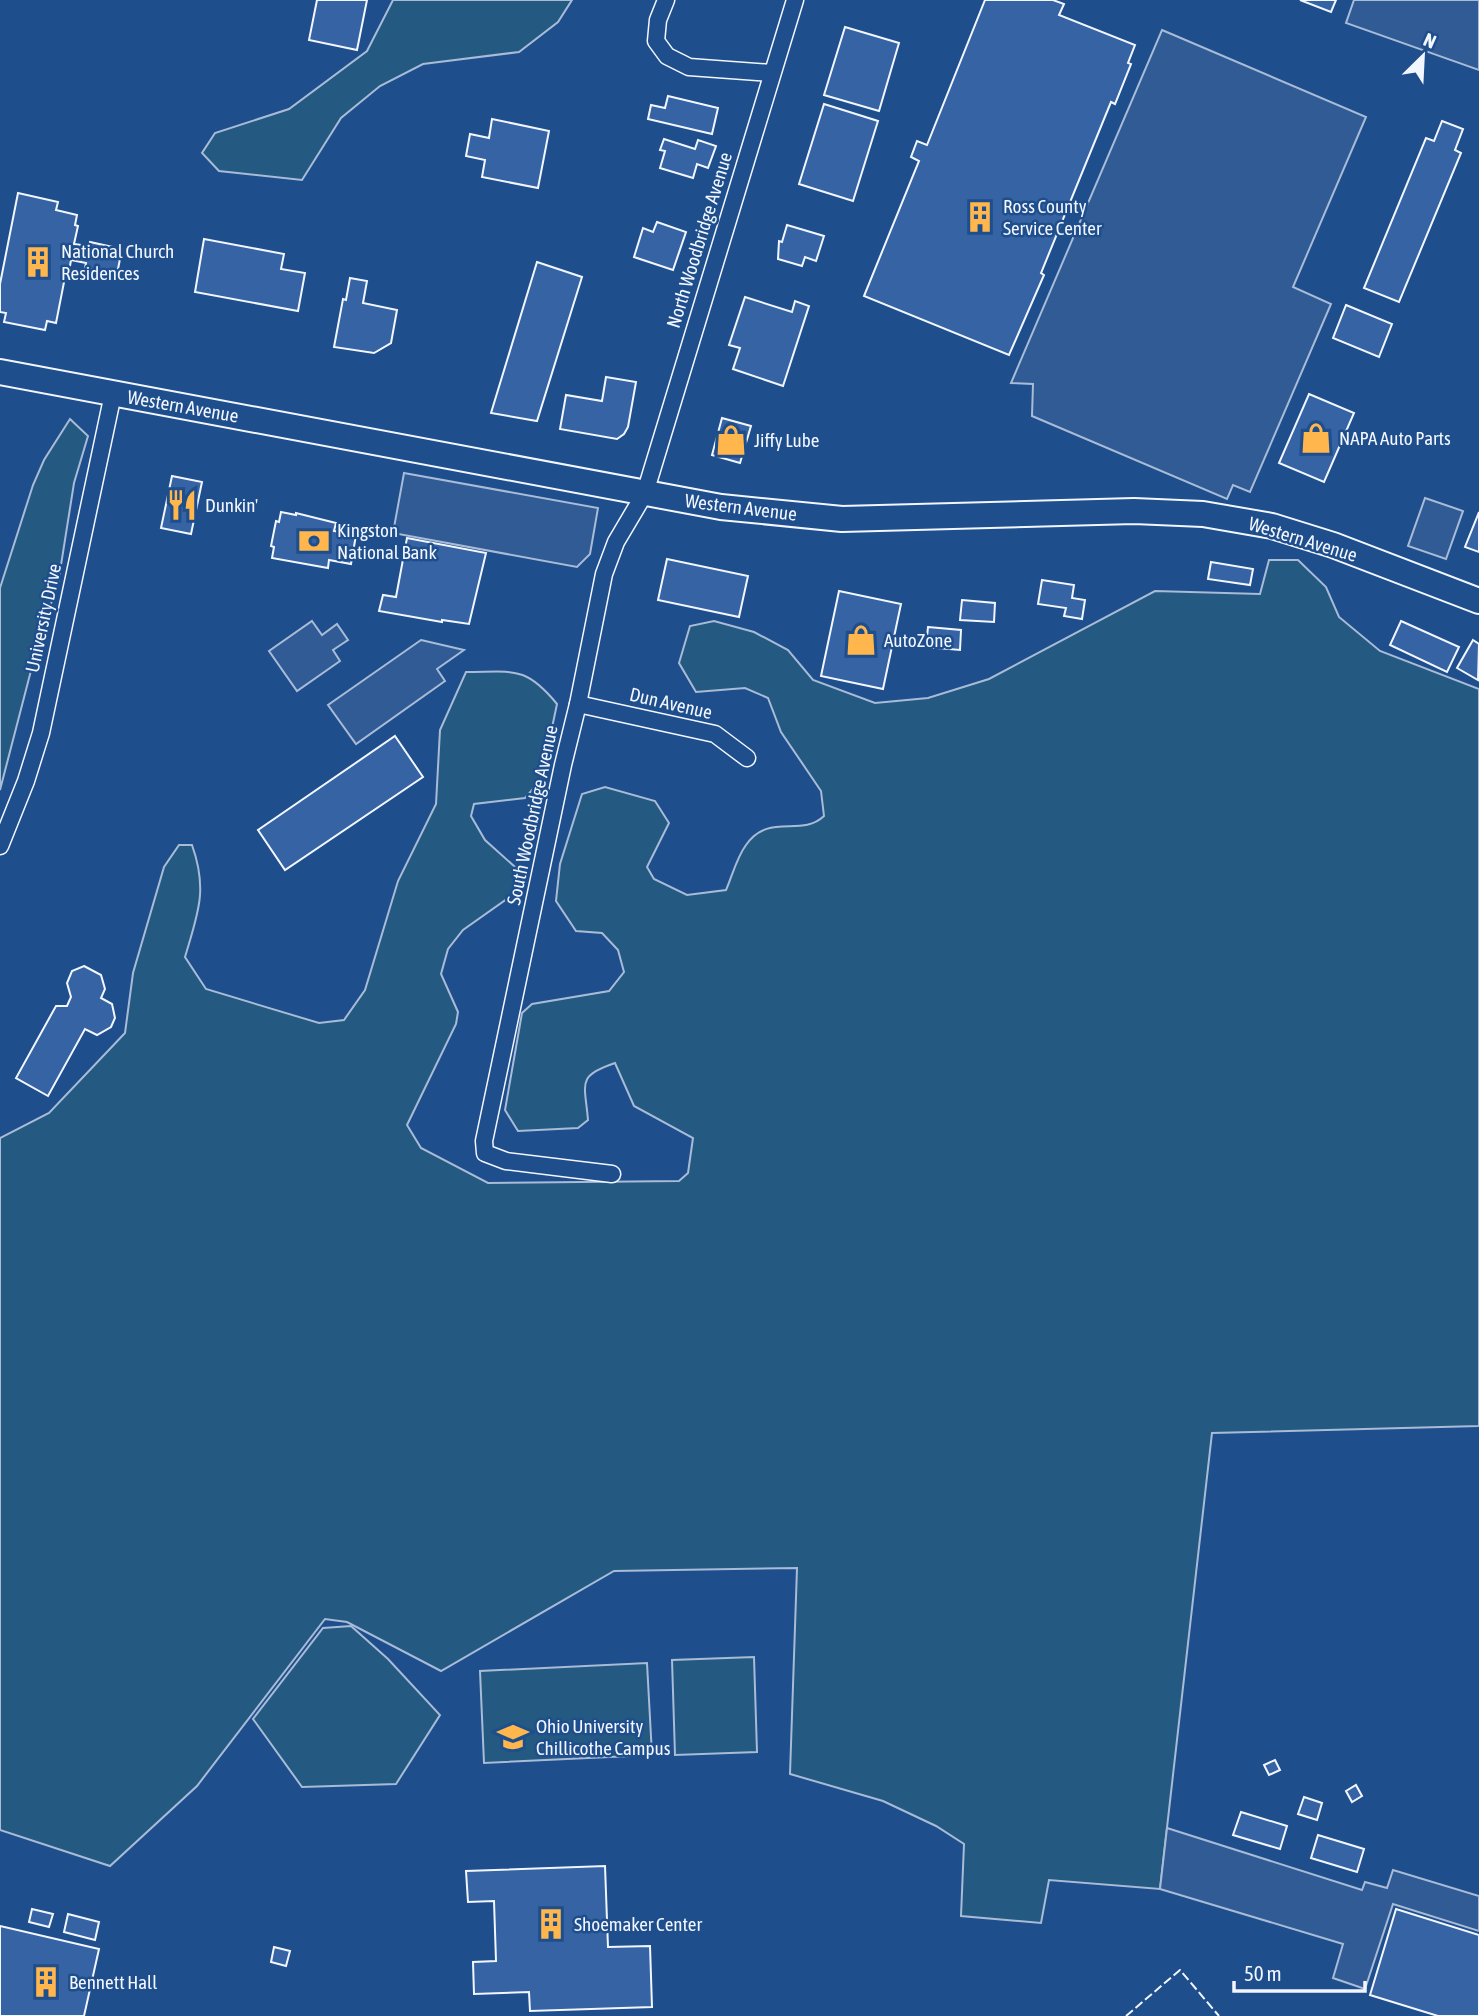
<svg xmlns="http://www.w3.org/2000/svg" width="1479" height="2016" font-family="'Asap Condensed',sans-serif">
<rect width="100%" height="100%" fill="#1f4e8c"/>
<g fill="#245a82" stroke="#a8bbd7" stroke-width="2">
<path d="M393,0h179l-14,22 -39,30 -96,12 -43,22 -39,32 -39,62 -83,-9 -17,-18 13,-20 74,-24 78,-58z"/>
<path d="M70,419l18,17 -14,47 -16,101 -17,48 -41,158v-202l33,-103 11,-25z"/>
<path d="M1269,560h29l28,27 13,30 41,34 99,38v737l-267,7 -52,456 -111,-9 -8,43 -80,-7 3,-72 -28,-18 -53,-25 -93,-27 7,-206 -183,3 -173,100 -94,-49 -22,-3 -128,167 -87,80 -110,-36v-692l49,-25 76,-80 8,-60 31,-106 15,-22h13c16,45 6,68 -7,112l21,32 113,34 25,-3 21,-30 33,-109 38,-77 4,-74 26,-58c47,0 59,-7 91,32l-16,76 -16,18 -51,6 -3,12 14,24 30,27 -1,27 -51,36 -15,19 -7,25 17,38 -2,12 -49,101 14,23 67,35 191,-2 9,-8 5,-35 -59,-32 -19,-43c-39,13 -30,20 -27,57l-10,8 -60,3 -13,-21 17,-97 10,-9 77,-13 15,-19 -6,-22 -16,-17 -26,-2 -20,-30 4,-37 22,-70 23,-7 50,14 14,22 -22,44 7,12 33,16 39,-5c6,-14 11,-33 20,-45 23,-33 55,-7 78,-29l-3,-25 -40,-59 -13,-34 -23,-10 -49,4 -17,-29 11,-37 24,-5 40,11 34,18 25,30 62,23 53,-5 61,-19 166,-88 105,3z"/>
<path d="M351,1626l37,33 52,56 -44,69 -94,3 -49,-68 70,-91z"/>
<path d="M754,1657l3,95 -82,3 -3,-95z"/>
<path d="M647,1663l5,92 -168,8 -4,-92z"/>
</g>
<g fill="#305b95" stroke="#a8bbd7" stroke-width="2">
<path d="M1354,0h125v70l-133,-47z"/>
<path d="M1162,30l204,87 -73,170 38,17 -81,188 -17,-7 -6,14 -195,-83 1,-32 -22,-1z"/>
<path d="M404,473l194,35 -8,46 -13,13 -184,-34z"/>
<path d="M1425,498l38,13 -17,48 -38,-13z"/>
<path d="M312,621l10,14 15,-11 11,16 -15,10 7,11 -43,30 -28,-40z"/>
<path d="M421,640l43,10 -27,19 8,12 -89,63 -28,-39z"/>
<path d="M1167,1828l195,62 3,-8 22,6 6,-18 86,26v35l-86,-27 -28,85 -32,-11 10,-34 -183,-55z"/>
</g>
<g fill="#3563a3" stroke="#f2f6ff" stroke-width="2">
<path d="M317,0h50l-10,50 -48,-10z"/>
<path d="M985,0h68l11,4 -5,11 76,30 -7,18 3,1 -16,40 -4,-2 -70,171 3,2 -35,80 -145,-59 55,-135 -8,-4 6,-16 10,4z"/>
<path d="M1300,0h36l-5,12z"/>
<path d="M845,27l54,16 -20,68 -55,-16z"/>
<path d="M668,96l50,12 -6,26 -64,-15 3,-14 14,3z"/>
<path d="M824,104l54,17 -25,80 -54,-17z"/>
<path d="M492,119l57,12 -11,57 -56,-11 3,-17 -19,-4 4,-22 19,4z"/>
<path d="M1442,121l21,8 -8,21 6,3 -62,149 -35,-14 62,-150 8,3z"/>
<path d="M664,139l31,10 3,-9 18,6 -8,22 -11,-4 -4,14 -33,-10 5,-17 -5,-1z"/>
<path d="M18,193l40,9 -2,8 21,5 -2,10 3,1 -4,18 15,2 1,-4 32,7 -5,25 -32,-6 1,-5 -15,-3 -3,18 -3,-1 -9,46 -9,-2 -2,9 -41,-8 2,-9 -6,-1v-28z"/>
<path d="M657,222l29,10 -13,38 -39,-13 9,-29 10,4z"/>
<path d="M787,225l37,11 -8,25 -11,-4 -3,9 -24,-7 1,-18 3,1z"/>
<path d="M204,239l80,15 -3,15 24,4 -7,38 -103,-19z"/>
<path d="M537,262l45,15 -45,144 -46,-8z"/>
<path d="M350,278l17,3 -4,22 34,7 -6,33 -17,10 -40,-6 9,-48 3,1z"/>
<path d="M745,297l47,15 3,-11 14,5 -26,80 -50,-17 7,-21 -11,-3z"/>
<path d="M1346,305l46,19 -13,33 -46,-19z"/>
<path d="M606,377l30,5 -8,45 -4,7 -7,5 -57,-10 6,-34 36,6z"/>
<path d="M1309,394l45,19 -30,69 -45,-19z"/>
<path d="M722,418l29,8 -11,37 -28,-8z"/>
<path d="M172,476l30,6 -11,52 -30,-6z"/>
<path d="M281,512l15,3v-2l40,10 -2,8 22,4 -5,29 -22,-4 -1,8 -56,-10 2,-11 -3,-1 5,-25 3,1z"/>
<path d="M1479,512v40l-14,-5z"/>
<path d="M407,538l79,15 -17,71 -27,-4v2l-63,-11 4,-16 13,2z"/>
<path d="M667,559l81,17 -9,41 -81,-17z"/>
<path d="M1211,562l42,7 -3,16 -42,-6z"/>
<path d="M1042,580l32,5 -2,13 13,2 -3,19 -18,-3 2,-8 -28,-4z"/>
<path d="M839,591l62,13 -18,85 -62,-13z"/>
<path d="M962,600l33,3 -1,19 -34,-2z"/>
<path d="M1401,621l58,26 -12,25 -57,-27z"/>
<path d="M928,627l33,3 -1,20 -34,-3z"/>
<path d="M1473,640l6,4 -1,36 -21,-12z"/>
<path d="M395,736l28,41 -138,93 -27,-40z"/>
<path d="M84,966l17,9 4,14 -4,9 11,6 3,14 -4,9 -14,8 -12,-6 -37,67 -32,-18 40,-72h11l4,-9 -4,-14 5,-12z"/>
<path d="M1275,1760l5,10 -11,5 -5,-10z"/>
<path d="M1356,1785l6,11 -10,6 -6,-11z"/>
<path d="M1304,1797l18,6 -5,17 -19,-6z"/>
<path d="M1241,1812l46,14 -7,23 -47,-14z"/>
<path d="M1318,1835l46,14 -7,23 -46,-14z"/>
<path d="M605,1866l3,81 42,-1 2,61 -122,4 -1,-19 -55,2 -1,-32 23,-1 -2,-60 -26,1 -2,-31z"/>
<path d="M32,1909l21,5 -4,13 -20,-5z"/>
<path d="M1396,1909l83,26v81h-41l-68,-21z"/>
<path d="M68,1914l31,8 -4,18 -31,-8z"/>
<path d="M0,1926l99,23 -15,67h-84z"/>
<path d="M274,1947l16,4 -4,15 -15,-4z"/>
</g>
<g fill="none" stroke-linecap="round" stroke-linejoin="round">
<defs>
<g id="minor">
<path d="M666,0l-8,20 -2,21 11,15 22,11 82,6"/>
<path d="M578,704l137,30 32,24"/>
<path d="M0,846l26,-65 15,-48 72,-339"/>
<path d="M612,1174l-106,-13 -21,-8 -1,-12 79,-376 15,-61 26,-130 12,-32 29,-49 150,-493"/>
</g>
<path id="primary" d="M0,372l721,135 121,12 292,-8 69,3 69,12 61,19 146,56"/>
</defs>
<use href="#minor" stroke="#f2f6ff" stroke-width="19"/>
<use href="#primary" stroke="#f2f6ff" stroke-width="28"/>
<use href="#minor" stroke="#1f4e8c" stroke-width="16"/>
<use href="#primary" stroke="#1f4e8c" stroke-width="24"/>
<path stroke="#f2f6ff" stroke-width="2" stroke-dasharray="9 3.5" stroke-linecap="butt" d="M1126,2016l54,-46 39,46"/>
</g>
<defs>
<symbol id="building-bare" viewBox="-9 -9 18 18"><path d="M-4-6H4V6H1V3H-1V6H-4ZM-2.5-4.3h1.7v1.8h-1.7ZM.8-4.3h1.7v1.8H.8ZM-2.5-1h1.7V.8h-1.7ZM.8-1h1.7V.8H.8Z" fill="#ffb74d" stroke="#1f4e8c" stroke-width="2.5" paint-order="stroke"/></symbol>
<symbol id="shop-bare" viewBox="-9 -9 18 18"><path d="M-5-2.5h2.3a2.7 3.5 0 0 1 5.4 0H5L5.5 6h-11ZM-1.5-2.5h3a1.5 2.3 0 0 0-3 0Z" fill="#ffb74d" stroke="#1f4e8c" stroke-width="2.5" paint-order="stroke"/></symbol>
<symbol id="restaurant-bare" viewBox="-9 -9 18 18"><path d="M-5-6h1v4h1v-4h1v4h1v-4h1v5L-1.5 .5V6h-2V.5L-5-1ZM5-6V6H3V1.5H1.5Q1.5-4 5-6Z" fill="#ffb74d" stroke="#1f4e8c" stroke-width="2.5" paint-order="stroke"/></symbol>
<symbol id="bank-bare" viewBox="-9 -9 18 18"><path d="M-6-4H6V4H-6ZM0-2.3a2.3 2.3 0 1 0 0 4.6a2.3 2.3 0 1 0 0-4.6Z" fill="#ffb74d" stroke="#1f4e8c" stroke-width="2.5" paint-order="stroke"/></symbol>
<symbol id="university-bare" viewBox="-9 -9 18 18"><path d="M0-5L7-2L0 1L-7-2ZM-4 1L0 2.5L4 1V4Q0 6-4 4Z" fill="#ffb74d" stroke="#1f4e8c" stroke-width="2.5" paint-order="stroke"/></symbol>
</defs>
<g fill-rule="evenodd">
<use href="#building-bare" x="958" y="195" width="44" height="44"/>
<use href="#building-bare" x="16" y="240" width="44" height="44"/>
<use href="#shop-bare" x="1294" y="416" width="44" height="44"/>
<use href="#shop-bare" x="709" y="418" width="44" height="44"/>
<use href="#restaurant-bare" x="160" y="483" width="44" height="44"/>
<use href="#bank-bare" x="292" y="519" width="44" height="44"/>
<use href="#shop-bare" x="839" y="618" width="44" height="44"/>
<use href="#university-bare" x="491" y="1715" width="44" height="44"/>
<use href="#building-bare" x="529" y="1902" width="44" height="44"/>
<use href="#building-bare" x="24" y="1960" width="44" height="44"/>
</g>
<g text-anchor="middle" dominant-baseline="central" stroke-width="5" stroke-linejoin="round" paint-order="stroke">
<g font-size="19" fill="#f2f6ff" stroke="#1f4e8c" text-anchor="start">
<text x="1003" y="206">Ross County<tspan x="1003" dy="22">Service Center</tspan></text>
<text x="61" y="251">National Church<tspan x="61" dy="22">Residences</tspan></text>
<text x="1339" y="438">NAPA Auto Parts</text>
<text x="754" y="440">Jiffy Lube</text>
<text x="205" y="505">Dunkin'</text>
<text x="337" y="530">Kingston<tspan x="337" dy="22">National Bank</tspan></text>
<text x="884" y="640">AutoZone</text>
<text x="536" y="1726">Ohio University<tspan x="536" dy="22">Chillicothe Campus</tspan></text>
<text x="574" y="1924">Shoemaker Center</text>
<text x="69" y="1982">Bennett Hall</text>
</g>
<g font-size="19" fill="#f2f6ff" stroke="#1f4e8c">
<text transform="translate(699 240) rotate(-73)">North Woodbridge Avenue</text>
<text transform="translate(183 406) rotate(10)">Western Avenue</text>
<text transform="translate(741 507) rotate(7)">Western Avenue</text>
<text transform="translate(1303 539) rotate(17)">Western Avenue</text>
<text transform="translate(43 618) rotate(-78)">University Drive</text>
<text transform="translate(671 703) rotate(13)">Dun Avenue</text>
<text transform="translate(532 815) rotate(-78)">South Woodbridge Avenue</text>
</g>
</g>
<g transform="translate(1423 56) rotate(24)" stroke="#1f4e8c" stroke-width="5" paint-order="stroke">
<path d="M0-5L12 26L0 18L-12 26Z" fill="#f2f6ff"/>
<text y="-10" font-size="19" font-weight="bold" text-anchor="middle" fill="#f2f6ff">N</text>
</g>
<path d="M1234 1981v10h131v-10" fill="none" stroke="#f2f6ff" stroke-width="3.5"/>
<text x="1244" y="1981" font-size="21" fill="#f2f6ff" stroke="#1f4e8c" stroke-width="5" paint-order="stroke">50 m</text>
</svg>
